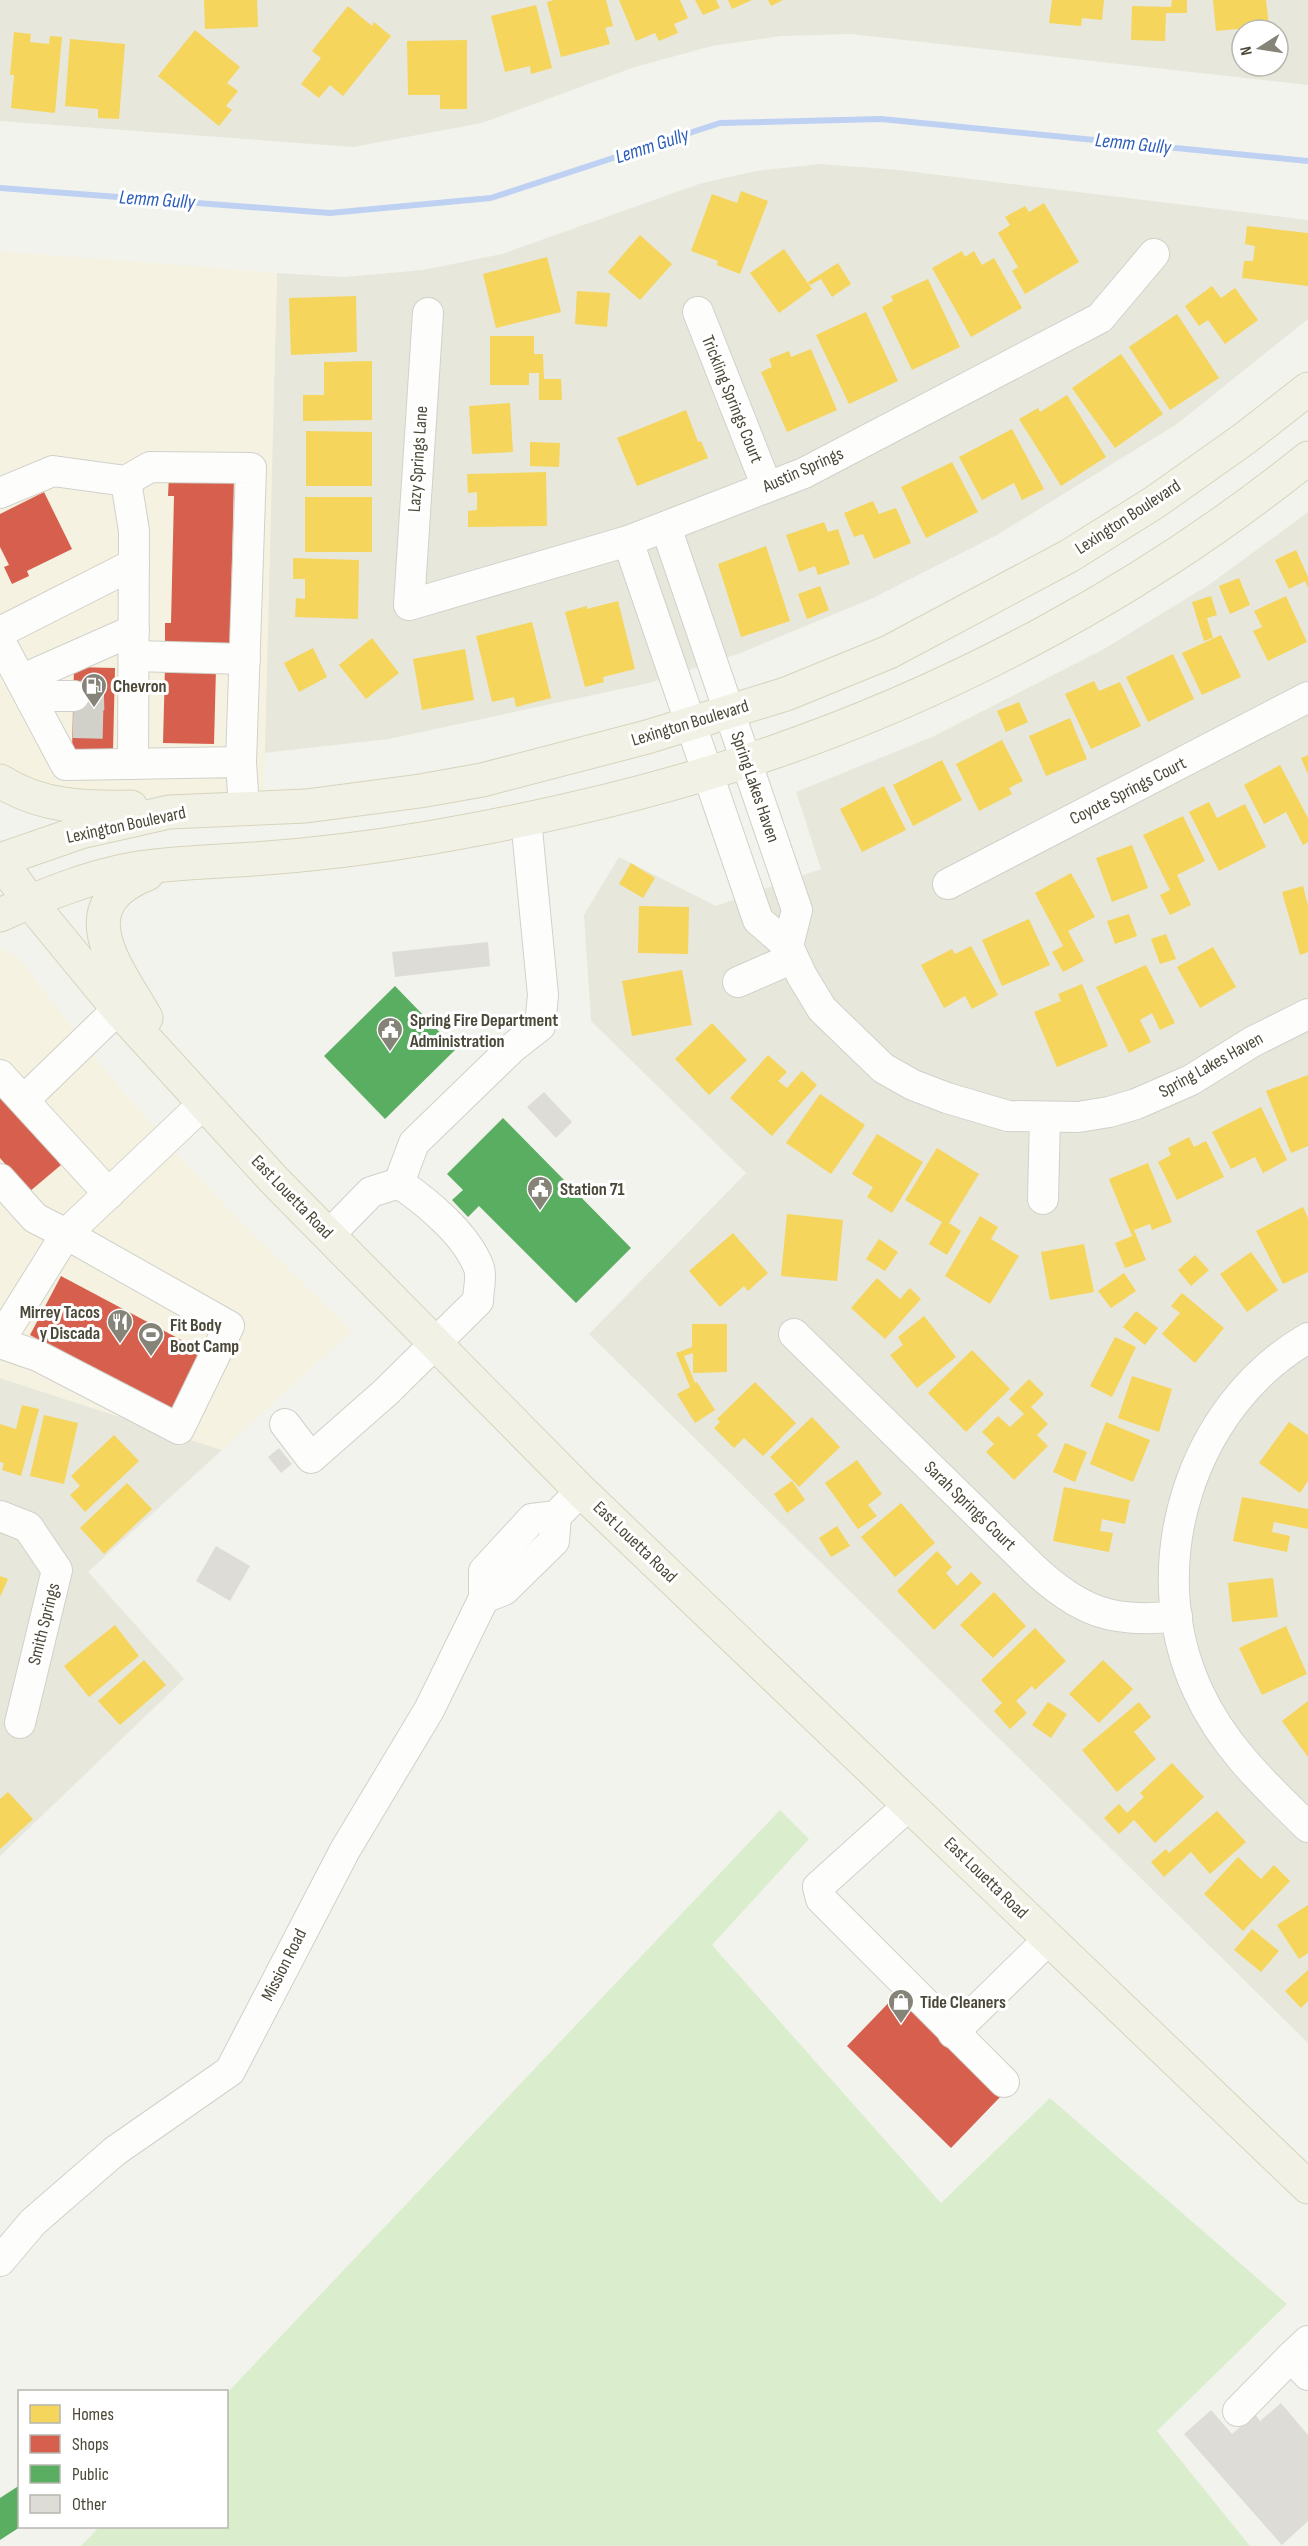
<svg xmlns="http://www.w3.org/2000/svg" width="1308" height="2546" font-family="'Sofia Sans Condensed',sans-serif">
<rect width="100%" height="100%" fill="#f3f3ee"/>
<g fill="#e7e7db" fill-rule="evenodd">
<path d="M0,0h1308v85l-457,-51 -70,2 -69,10 -77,21 -153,56 -129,24 -353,-26zM1242,30h36v36h-36z"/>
<path d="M821,164l77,6 410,50v99l-131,105 -180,111 -126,64 -133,55 -89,29 -260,56 -126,14 14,-480 67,4 79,-7 79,-16 200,-71 54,-12z"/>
<path d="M1308,512v1531l-719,-709 157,-161 -155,-152 -7,-106 35,-58 97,49 105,-37 -25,-77 136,-55 172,-88 106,-65z"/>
<path d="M0,1378l222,72 -134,122 96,107 -184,177z"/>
</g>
<g fill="#f5f2e1">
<path d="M0,251l277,22 -13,517 -90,7 -111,-1 -63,-26z"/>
<path d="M0,949l16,6 13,16 78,102 78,89 57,61 110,108 -130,119 -222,-72z"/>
</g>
<path fill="#daeece" d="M780,1810l29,29 -97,106 229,258 109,-105 237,206 -130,127 93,115h-1169l18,-19 127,-1 1,-133z"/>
<g fill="#f6d55c">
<path d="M204,0h53l1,27 -53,2z"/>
<path d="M554,0h52l7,26 -8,2 5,16 -49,13 -14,-55z"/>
<path d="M619,0h61l8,18 -14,6 4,9 -19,8 -4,-8 -19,8z"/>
<path d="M695,0h21l4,8 -17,7z"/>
<path d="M728,0h24l-20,9z"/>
<path d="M768,0h15l-12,6z"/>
<path d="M1052,0h52l-2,20 -20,-2 -1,8 -32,-3z"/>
<path d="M1172,0h15v13h-21l-1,28 -34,-1 1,-34 39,1z"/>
<path d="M1213,0h53l3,26 -53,5z"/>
<path d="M536,5l16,63 -21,6 -1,-8 -25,6 -14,-56z"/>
<path d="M348,6l24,20 2,-4 17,14 -48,60 -13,-11 -11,13 -18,-14 20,-26 -9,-7z"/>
<path d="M195,30l45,37 -13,16 11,8 -12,15 6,4 -13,16 -61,-50z"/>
<path d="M14,32l17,2 -1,8 19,2 1,-8 12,1 -7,76 -44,-5 3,-33h-4z"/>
<path d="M70,39l55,5 -6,75 -21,-1v-9l-33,-3z"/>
<path d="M467,40v69h-27v-14h-32l-1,-54z"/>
<path d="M741,191l27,10 -28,73 -23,-9 1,-4 -27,-10 21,-57 25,9z"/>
<path d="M1044,203l35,59 -54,32 -13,-23 6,-4 -20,-34 12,-8 -5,-8 20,-11 4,6z"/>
<path d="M1247,226l61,7v53l-66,-8 2,-17h9l2,-15 -10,-2z"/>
<path d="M640,235l32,29 -32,36 -32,-28z"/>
<path d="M784,249l28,40 -33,24 -29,-40z"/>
<path d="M962,251l3,6 9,-6 8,14 12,-7 28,50 -51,29 -39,-69z"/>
<path d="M547,257l14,55 -65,16 -13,-54z"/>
<path d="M838,263l13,21 -19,13 -11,-18 -11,6 -2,-3z"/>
<path d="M928,279l32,68 -48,23 -30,-63 11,-6 -2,-5z"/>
<path d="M1212,286l9,12 14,-10 23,32 -33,24 -17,-24 -9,6 -14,-20z"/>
<path d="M577,291l33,2 -3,34 -32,-3z"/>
<path d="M356,296l1,56 -66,3 -2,-57z"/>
<path d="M866,312l32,69 -49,23 -33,-69z"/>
<path d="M1177,314l42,64 -49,32 -41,-63z"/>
<path d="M490,336h44v18h9l1,25h17l1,21h-23v-27h-10v12h-39z"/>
<path d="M811,349l26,61 -50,22 -26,-60 11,-5 -3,-8 20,-8 2,6z"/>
<path d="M1121,354l42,60 -48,34 -43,-60z"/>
<path d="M372,361v59l-69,1v-26h21v-33z"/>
<path d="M1067,395l39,62 -45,29 -42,-67 19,-11 2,4z"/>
<path d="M510,403l3,49 -41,2 -3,-48z"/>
<path d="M686,410l12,32 3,-1 7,17 -71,28 -20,-48z"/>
<path d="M1012,429l32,60 -22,11 -8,-17 -32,17 -23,-43z"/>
<path d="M306,431l66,1v54h-66z"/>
<path d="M530,442l30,1 -1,24 -29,-1z"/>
<path d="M952,462l26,50 -52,26 -25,-51z"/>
<path d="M546,472l1,54 -79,1v-16l9,-1v-18l-9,1 -1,-19z"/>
<rect x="305" y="497" width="67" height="55"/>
<path d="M873,501l6,13 17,-6 15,35 -37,16 -11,-25 -9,3 -10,-24z"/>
<path d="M824,522l4,10 10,-3 12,35 -32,11 -3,-9 -16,6 -13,-37z"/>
<path d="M766,546l24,75 -49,16 -23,-73z"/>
<path d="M1296,550l12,27v11l-3,-7 -16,8 -14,-29z"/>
<path d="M293,558l66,2 -1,59 -63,-2 1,-19 9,1v-20h-12z"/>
<path d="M1239,578l11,27 -20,9 -11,-28z"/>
<path d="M820,586l9,24 -22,9 -9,-25z"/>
<path d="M1211,596l6,19 -10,3 6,20 -9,3 -12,-39z"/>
<path d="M1286,596l21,46 -39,19 -15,-30 9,-4 -8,-16z"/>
<path d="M618,601l17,68 -32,8 1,5 -19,5 -20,-75 22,-6v3z"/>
<path d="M532,622l19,76 -35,9 -2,-10 -22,5 -16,-66z"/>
<path d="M1221,635l20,42 -39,18 -20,-42z"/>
<path d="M372,638l27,35 -33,26 -27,-34z"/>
<path d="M313,648l14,29 -28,15 -15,-29z"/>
<path d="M465,649l9,51 -52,10 -9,-51z"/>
<path d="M1173,654l21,45 -46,23 -22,-45z"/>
<path d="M1094,681l5,10 21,-9 21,44 -50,23 -26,-55z"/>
<path d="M1019,702l9,20 -22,10 -9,-21z"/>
<path d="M1070,718l17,41 -41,17 -17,-40z"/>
<path d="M1002,740l21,41 -14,7 3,6 -33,17 -23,-47z"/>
<path d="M1308,755v19l-7,-16z"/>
<path d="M942,760l20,40 -49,26 -20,-41z"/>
<path d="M1280,765l28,53v24l-5,3 -17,-33 -22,12 -20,-39z"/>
<path d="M884,786l22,44 -44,22 -22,-43z"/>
<path d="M1209,802l8,16 28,-14 21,43 -47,24 -30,-59z"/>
<path d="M1183,816l22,45 -28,14 14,30 -21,10 -10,-20 10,-5 -27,-55z"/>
<path d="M1132,845l16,43 -36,14 -16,-44z"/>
<path d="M631,863l24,15 -12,20 -24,-14z"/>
<path d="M1071,873l24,44 -27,14 16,30 -21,11 -11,-20 11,-6 -28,-53z"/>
<path d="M1303,886l5,20v46l-8,3 -18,-63z"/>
<path d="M639,906l50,1 -1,47 -50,-1z"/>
<path d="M1129,914l8,22 -22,8 -8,-23z"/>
<path d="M1029,919l21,46 -48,21 -20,-46z"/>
<path d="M1166,934l10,25 -16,5 -9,-25z"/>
<path d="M971,946l27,49 -26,14 -7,-13 -21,12 -23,-43 31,-16 3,5z"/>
<path d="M1213,947l23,40 -36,21 -23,-41z"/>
<path d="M1146,965l29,58 -15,7 -8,-17 -12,7 11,22 -22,11 -33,-66z"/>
<path d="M682,970l10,55 -60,11 -10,-55z"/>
<path d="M1082,984l26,62 -51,21 -23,-55 27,-11 -3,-7z"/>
<path d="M712,1023l35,37 -38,35 -34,-36z"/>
<path d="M768,1055l19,17 -9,9 9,7 15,-17 15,14 -45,51 -42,-38z"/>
<path d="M1308,1075v71l-17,7 -25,-62z"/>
<path d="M820,1094l45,31 -34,49 -45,-31z"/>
<path d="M1261,1107l26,53 -24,13 -8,-16 -24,12 -19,-37z"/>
<path d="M877,1134l46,28 -31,51 -25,-16 6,-10 -21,-13z"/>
<path d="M1189,1137l5,10 12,-6 18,36 -47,23 -19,-38 13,-7 -3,-7z"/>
<path d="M937,1148l42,26 -30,49 12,8 -14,24 -18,-11 13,-22 -37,-22z"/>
<path d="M1148,1163l24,59 -20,8 -2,-6 -16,6 12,30 -21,8 -10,-25 17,-7 -23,-57z"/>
<path d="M1303,1207l5,11v54l-25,12 -27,-53z"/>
<path d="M787,1214l56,6 -6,61 -56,-5z"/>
<path d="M980,1216l18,11 -7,12 28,17 -29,48 -45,-28z"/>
<path d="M733,1233l35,40 -20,18 -4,-5 -24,21 -31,-36z"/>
<path d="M879,1239l19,13 -13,19 -19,-12z"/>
<path d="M1084,1244l10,48 -44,8 -9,-48z"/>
<path d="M1251,1252l27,38 -31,22 -27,-38z"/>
<path d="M1195,1255l14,15 -18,16 -13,-16z"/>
<path d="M1124,1273l12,18 -25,17 -13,-17z"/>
<path d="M877,1278l23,21 10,-11 11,11 -36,40 -34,-31z"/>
<path d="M1182,1293l42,35 -29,35 -33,-29 18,-21 -9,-7z"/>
<path d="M1136,1311l22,17 -13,17 -22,-18z"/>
<path d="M924,1316l32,41 -39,31 -27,-33 13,-10 -5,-8z"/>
<path d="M692,1324h35v48l-34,1v-20l-9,3 11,27 2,-1 18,28 -20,13 -18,-29 13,-7 -14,-34 16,-6z"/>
<path d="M1115,1337l21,10 -24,50 -22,-11z"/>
<path d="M972,1350l38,39 -44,43 -38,-39z"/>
<path d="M1132,1376l40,13 -13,43 -41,-14z"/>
<path d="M1029,1379l15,15 -13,13 17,17 -11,11 11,11 -34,34 -28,-28 8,-8 -12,-12 16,-16 12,11 14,-13 -15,-15z"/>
<path d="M755,1382l41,41 -33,33 -19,-18 -10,10 -20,-20 6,-6 -3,-3z"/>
<path d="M22,1405l17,4 -18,67 -19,-6 2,-7 -4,-1v-38l16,5z"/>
<path d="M44,1415l34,8 -14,61 -34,-8z"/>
<path d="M812,1417l28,30 -41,40 -29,-30z"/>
<path d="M1106,1422l44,18 -17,42 -43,-18z"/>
<path d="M1289,1422l19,13v46l-8,12 -41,-30z"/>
<path d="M114,1435l25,26 -54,51 -15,-17 10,-9 -9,-10z"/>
<path d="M1065,1443l22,9 -12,30 -22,-10z"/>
<path d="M857,1460l25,34 -14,11 9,11 -19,13 -33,-46z"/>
<path d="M792,1481l13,19 -18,13 -13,-19z"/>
<path d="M127,1483l25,26 -48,45 -24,-26z"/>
<path d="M1064,1487l66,13 -5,24 -23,-5 -2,12 13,2 -4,19 -56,-11z"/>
<path d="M1242,1497l66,12v20l-34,-7 -2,10 18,4 -3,16 -54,-11z"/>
<path d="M901,1503l34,40 -40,34 -34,-40z"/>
<path d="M837,1526l13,20 -19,11 -12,-19z"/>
<path d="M937,1551l15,16 -6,6 11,13 14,-14 11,11 -48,47 -37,-39z"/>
<path d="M0,1576l8,3 -8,18z"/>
<path d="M1273,1578l5,39 -46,5 -4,-39z"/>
<path d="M994,1592l32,34 -33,32 -33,-33z"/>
<path d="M115,1625l24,31 -50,41 -25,-31z"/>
<path d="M1286,1626l21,48 -45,21 -23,-47z"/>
<path d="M1035,1628l31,33 -31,29 -3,-4 -16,15 11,12 -17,16 -16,-18 8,-8 -21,-23z"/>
<path d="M144,1660l22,25 -46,40 -22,-24z"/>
<path d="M1103,1660l30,29 -34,34 -30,-29z"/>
<path d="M1308,1701v56l-26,-36z"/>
<path d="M1048,1702l19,12 -16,24 -19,-13z"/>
<path d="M1139,1702l12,15 -17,15 22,27 -39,33 -35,-42z"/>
<path d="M1172,1763l32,34 -49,46 -21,-23 -15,14 -15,-16 15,-14 8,9 17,-16 -4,-4z"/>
<path d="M8,1792l25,27 -33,30v-50z"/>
<path d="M1217,1811l29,31 -36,32 -19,-22 -27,25 -13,-15 15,-13 3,4z"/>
<path d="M1238,1857l23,22 13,-14 16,16 -47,50 -39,-37z"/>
<path d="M1308,1905v48l-9,6 -22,-34z"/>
<path d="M1252,1929l27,22 -18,21 -27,-22z"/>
<path d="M1308,1970v31l-7,7 -16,-17z"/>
</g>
<g fill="#d6604d">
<path d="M169,474l65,2 -4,170 -65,-2v-21h6l3,-127h-6z"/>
<path d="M44,492l28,57 -45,22 2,5 -17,8 -8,-17 5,-2 -9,-18v-33z"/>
<path d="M74,667l41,1 -2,83h-41z"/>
<path d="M165,667l51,1 -2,76 -51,-1z"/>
<path d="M0,1093l61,72 -32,27 -29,-34z"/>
<path d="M61,1276l143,76 -31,59 -143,-76z"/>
<path d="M899,1992l104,102 -52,54 -104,-102z"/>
</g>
<g fill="#5aae61">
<path d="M395,986l61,63 -71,70 -61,-63z"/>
<path d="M503,1118l128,130 -55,55 -97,-97 -11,11 -16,-17 11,-10 -16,-16z"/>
<path d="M20,2485v42l-20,13v-42z"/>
</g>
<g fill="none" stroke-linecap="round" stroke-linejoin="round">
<path stroke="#bed1f2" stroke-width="6" d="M0,188l330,25 161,-15 229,-75 161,-4 427,42"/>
</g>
<g fill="#dddcd6">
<path d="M488,942l2,24 -95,11 -3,-25z"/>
<path d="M544,1092l28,30 -16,16 -29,-31z"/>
<path d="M279,1448l13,16 -11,9 -13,-16z"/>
<path d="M216,1546l34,20 -20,35 -34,-20z"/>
<path d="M1281,2403l27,32v86l-26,24 -98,-111 27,-24 21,24 23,-20 5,7z"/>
</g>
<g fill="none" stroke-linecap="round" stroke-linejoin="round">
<g stroke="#d1d1ca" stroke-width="30" stroke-dasharray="30 15" stroke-linecap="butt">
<path d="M74,696l41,-1"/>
<path d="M73,723l41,1"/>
</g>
<defs>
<g id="minor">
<path d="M698,312l69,175"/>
<path d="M428,313l-19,292 219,-64 176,-68 296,-155 54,-64"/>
<path d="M126,481l8,50 -1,233"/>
<path d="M0,493l53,-22 73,10 24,-14 101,1 -10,294"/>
<path d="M666,527l131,383 -9,36"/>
<path d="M628,541l130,379 30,26 14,30 20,33 61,59 30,17 34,13 61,18 70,1 31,-5 27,-8 55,-24 61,-38 56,-28"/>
<path d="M0,632l134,-68"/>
<path d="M0,641l66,124 175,-3 3,47"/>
<path d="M134,656l111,3"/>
<path d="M21,680l113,-50"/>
<path d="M30,696h44"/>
<path d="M948,884l360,-187"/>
<path d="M738,982l55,-24"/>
<path d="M0,1075l109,119"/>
<path d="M24,1100l94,-91"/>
<path d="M0,1179l35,39 31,16 137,-130"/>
<path d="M399,1183l15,-40 98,-95 28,-22 3,-31 -17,-176"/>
<path d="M1043,1199l2,-82"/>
<path d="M794,1334l239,234c47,44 81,56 144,48"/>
<path d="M1308,1338c-118,68 -168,229 -110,353 25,55 67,94 110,136"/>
<path d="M0,1340l66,-106 163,92 -50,103 -141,-73 -38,-13"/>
<path d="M285,1424l26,34 75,-66 92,-91c0,-9 4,-24 1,-33 -12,-33 -52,-66 -80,-85l-28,9 -42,43"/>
<path d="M0,1516l28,11 29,43 -37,153"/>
<path d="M484,1598l20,-8 50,-49 2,-25"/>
<path d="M909,1805l-91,82 3,12 183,183"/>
<path d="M953,2033l96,-94"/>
<path d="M0,2261l33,-39 82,-71 115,-80 115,-221 84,-140 55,-112v-27l48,-52 24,-3 25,-25"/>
<path d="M1308,2341l-17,16 17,18"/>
<path d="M1238,2411l53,-54"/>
</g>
<g id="major">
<path d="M0,781c41,26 84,27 131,26"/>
<path d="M0,860l30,42 88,107 156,171 307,311 727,696"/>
<path d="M0,860l81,-28 88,-20 137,-6 114,-15 62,-11 165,-43 139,-43 103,-42 180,-96 86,-54 89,-63 64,-50"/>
<path d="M0,915c42,-19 88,-38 133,-46 40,-7 80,-7 120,-10 59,-4 117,-11 175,-21 116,-20 232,-47 343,-85 192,-66 380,-168 537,-295"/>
<path d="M146,1018c-29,-51 -80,-112 1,-144"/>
</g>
</defs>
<use href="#minor" stroke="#d1d1cb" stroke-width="32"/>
<use href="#major" stroke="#d6d4bb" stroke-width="35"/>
<use href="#minor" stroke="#fdfdfc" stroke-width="30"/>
<use href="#major" stroke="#f2f1e6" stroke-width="33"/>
</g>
<defs>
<symbol id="fuel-pin" viewBox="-11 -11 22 30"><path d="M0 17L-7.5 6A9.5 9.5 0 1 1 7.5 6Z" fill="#868478" stroke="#fff"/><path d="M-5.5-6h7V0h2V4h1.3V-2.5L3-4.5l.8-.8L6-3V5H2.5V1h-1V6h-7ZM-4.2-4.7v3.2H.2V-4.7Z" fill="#fff"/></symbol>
<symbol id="civic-pin" viewBox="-11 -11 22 30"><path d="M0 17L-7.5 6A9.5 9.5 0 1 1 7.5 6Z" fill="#868478" stroke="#fff"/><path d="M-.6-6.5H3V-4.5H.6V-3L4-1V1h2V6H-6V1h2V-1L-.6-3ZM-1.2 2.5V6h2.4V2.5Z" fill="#fff"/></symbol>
<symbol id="restaurant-pin" viewBox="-11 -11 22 30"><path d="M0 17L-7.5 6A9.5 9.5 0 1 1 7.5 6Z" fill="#868478" stroke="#fff"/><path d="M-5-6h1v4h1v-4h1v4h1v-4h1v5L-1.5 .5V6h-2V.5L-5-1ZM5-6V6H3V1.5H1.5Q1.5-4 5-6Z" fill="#fff"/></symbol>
<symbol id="stadium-pin" viewBox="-11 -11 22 30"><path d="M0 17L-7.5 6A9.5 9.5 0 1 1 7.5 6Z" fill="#868478" stroke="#fff"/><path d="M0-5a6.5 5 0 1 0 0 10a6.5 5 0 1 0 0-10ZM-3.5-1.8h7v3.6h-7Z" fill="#fff"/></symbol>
<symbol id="shop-pin" viewBox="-11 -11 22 30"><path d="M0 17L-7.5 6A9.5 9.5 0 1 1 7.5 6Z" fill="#868478" stroke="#fff"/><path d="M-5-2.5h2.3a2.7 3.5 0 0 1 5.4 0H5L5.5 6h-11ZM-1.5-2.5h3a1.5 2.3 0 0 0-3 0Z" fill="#fff"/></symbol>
</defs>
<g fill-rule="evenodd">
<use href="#fuel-pin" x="79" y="671" width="30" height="40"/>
<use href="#civic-pin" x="375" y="1015" width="30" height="40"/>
<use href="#civic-pin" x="525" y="1174" width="30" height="40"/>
<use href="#restaurant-pin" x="105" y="1307" width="30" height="40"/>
<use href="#stadium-pin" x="136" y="1320" width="30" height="40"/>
<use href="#shop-pin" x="886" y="1987" width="30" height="40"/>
</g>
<g text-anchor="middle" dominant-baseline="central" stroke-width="6" stroke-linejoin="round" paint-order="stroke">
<g font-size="18" fill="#4b4838" stroke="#fff">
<text transform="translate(732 399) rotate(68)">Trickling Springs Court</text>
<text transform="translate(418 459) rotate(-86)">Lazy Springs Lane</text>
<text transform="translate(803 470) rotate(-24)">Austin Springs</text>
<text transform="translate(1128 517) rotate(-33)">Lexington Boulevard</text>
<text transform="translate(690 723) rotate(-17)">Lexington Boulevard</text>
<text transform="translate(755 787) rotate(71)">Spring Lakes Haven</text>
<text transform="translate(1128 791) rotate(-27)">Coyote Springs Court</text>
<text transform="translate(126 825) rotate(-12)">Lexington Boulevard</text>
<text transform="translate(1211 1065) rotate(-29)">Spring Lakes Haven</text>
<text transform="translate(292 1197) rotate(46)">East Louetta Road</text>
<text transform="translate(970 1506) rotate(44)">Sarah Springs Court</text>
<text transform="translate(635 1542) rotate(44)">East Louetta Road</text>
<text transform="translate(44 1624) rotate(-76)">Smith Springs</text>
<text transform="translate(986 1878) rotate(44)">East Louetta Road</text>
<text transform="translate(284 1965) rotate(-63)">Mission Road</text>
</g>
<g font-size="18" font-weight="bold" fill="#4b4838" stroke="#fff" text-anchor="start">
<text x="113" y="686">Chevron</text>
<text x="410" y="1020">Spring Fire Department<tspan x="410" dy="21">Administration</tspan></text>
<text x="560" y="1189">Station 71</text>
<text x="100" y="1312" text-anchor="end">Mirrey Tacos<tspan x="100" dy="21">y Discada</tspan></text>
<text x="170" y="1325">Fit Body<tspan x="170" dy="21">Boot Camp</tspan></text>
<text x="920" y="2002">Tide Cleaners</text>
</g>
<g font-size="20" font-style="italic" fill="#2d5dbb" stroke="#fff">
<text transform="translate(1133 144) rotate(6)">Lemm Gully</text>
<text transform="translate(652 146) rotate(-18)">Lemm Gully</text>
<text transform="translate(157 200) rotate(4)">Lemm Gully</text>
</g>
</g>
<rect x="18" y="2390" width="210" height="138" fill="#ffffff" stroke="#b7b6af" stroke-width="1.5"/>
<rect x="30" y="2405" width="30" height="18" fill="#f6d55c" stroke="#b7b6af" stroke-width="1.5"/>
<text x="72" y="2420" font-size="18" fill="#4b4838">Homes</text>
<rect x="30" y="2435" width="30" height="18" fill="#d6604d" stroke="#b7b6af" stroke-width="1.5"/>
<text x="72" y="2450" font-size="18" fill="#4b4838">Shops</text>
<rect x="30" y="2465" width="30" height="18" fill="#5aae61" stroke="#b7b6af" stroke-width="1.5"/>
<text x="72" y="2480" font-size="18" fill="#4b4838">Public</text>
<rect x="30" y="2495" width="30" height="18" fill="#dddcd6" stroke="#b7b6af" stroke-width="1.5"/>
<text x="72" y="2510" font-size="18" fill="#4b4838">Other</text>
<g transform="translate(1260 48) rotate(258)"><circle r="28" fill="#ffffff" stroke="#b7b6af" stroke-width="1.5"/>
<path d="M0-4.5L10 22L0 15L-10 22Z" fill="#868478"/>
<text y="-9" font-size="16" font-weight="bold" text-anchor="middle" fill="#4b4838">N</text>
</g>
</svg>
